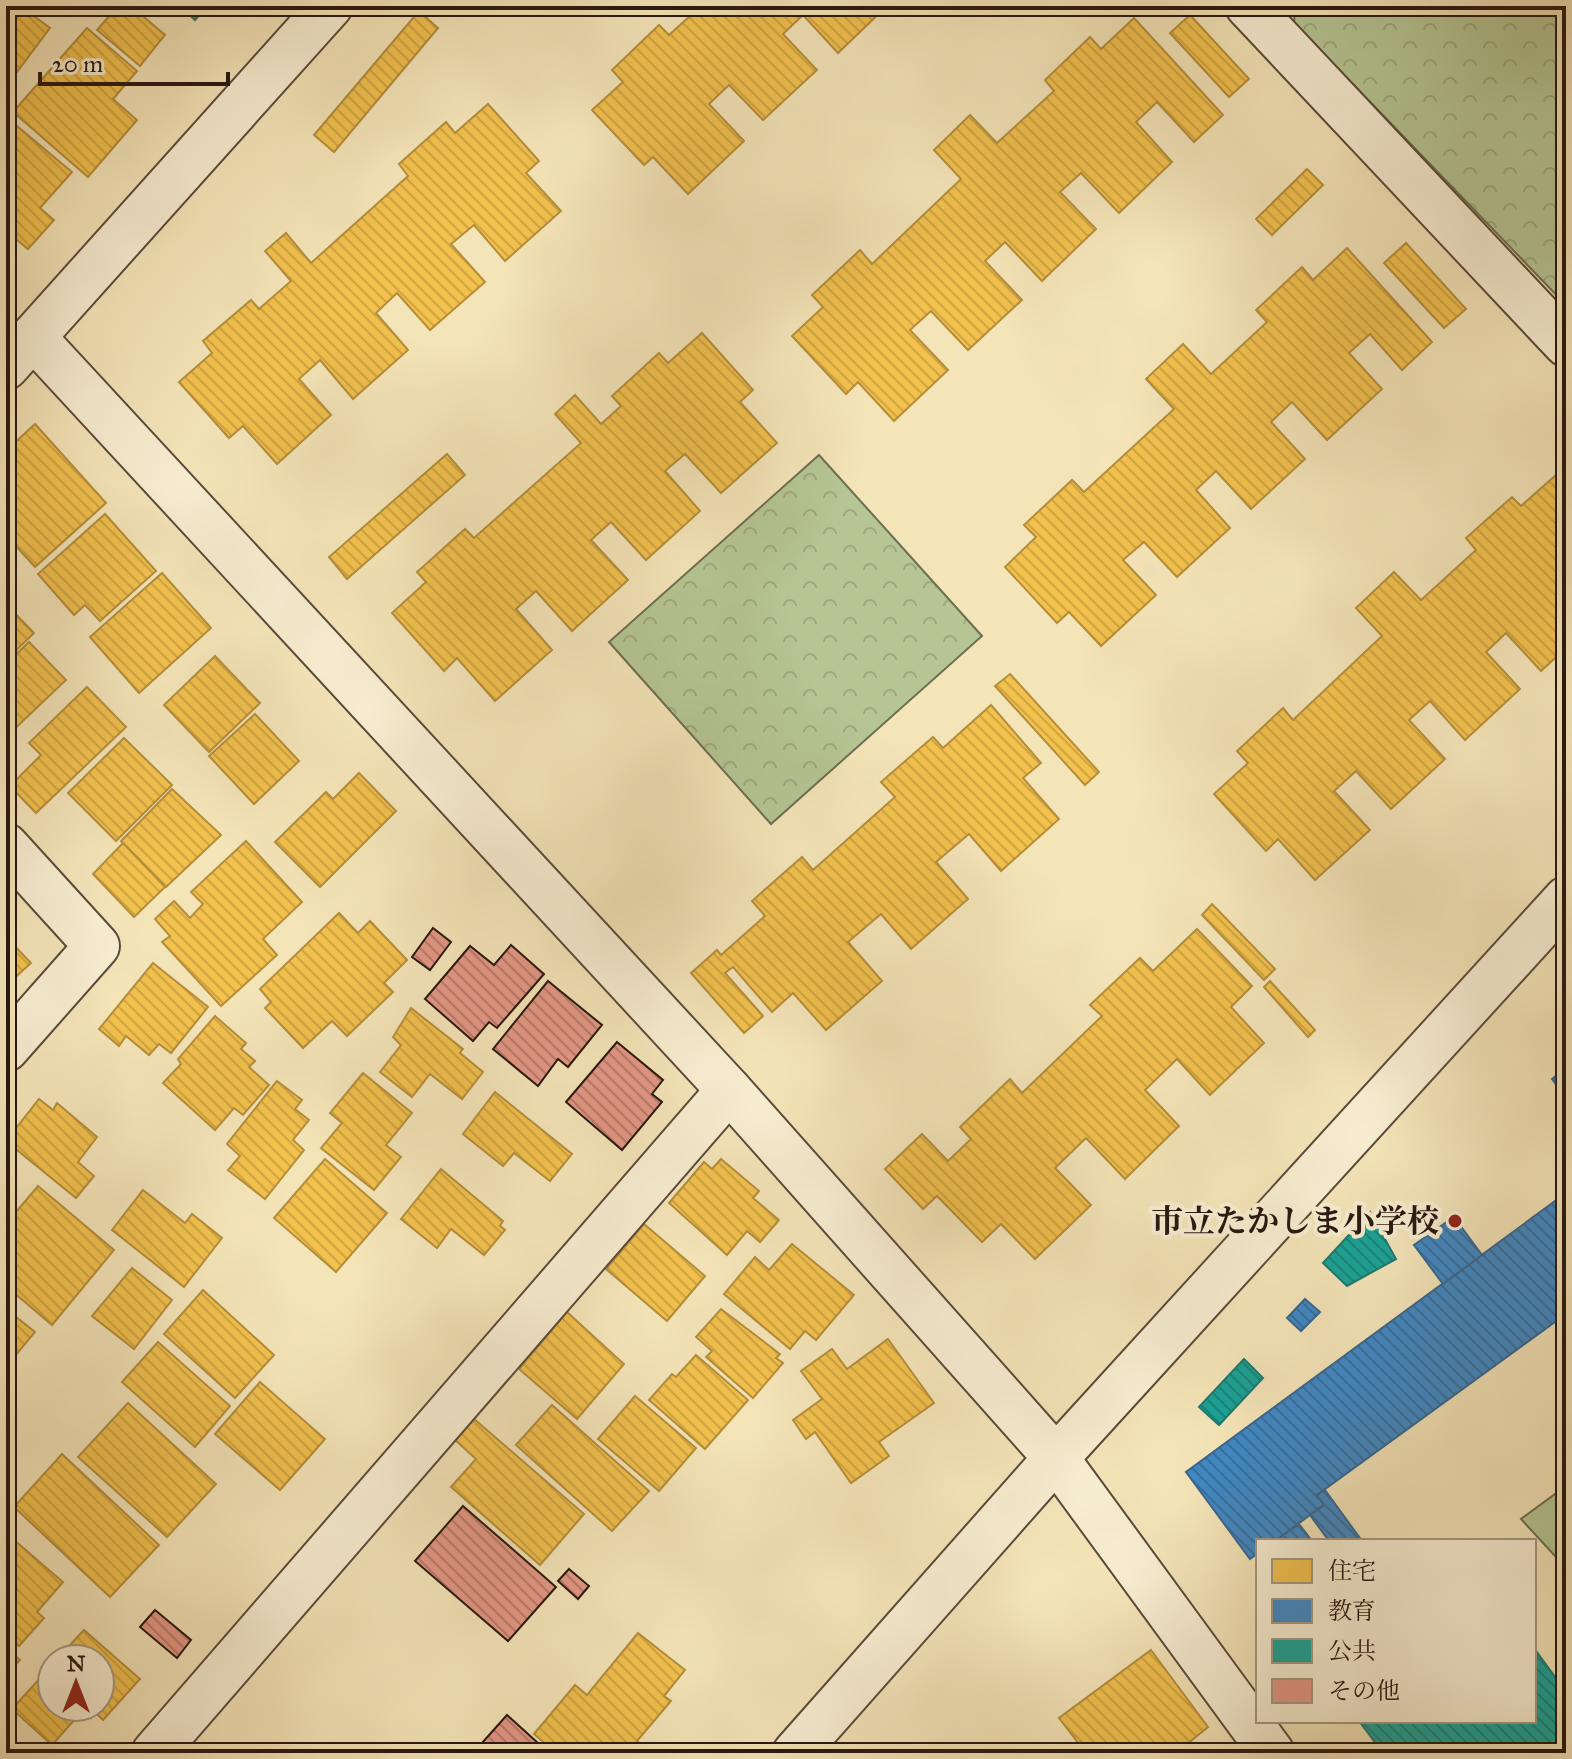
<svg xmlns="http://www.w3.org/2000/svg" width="1572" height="1759" font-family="'IM FELL Great Primer','Noto Serif JP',serif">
<defs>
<pattern id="park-crowns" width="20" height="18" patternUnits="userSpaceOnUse" patternTransform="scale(2)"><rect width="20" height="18" fill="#b5c694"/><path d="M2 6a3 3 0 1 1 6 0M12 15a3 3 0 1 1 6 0" fill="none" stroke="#9ca97e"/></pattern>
<pattern id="homes-back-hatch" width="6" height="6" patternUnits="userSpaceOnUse" patternTransform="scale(2)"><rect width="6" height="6" fill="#f2c14e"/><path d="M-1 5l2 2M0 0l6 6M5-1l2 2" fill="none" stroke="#d0a543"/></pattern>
<pattern id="schools-back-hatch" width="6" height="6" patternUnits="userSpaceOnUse" patternTransform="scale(2)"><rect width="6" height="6" fill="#3f88c5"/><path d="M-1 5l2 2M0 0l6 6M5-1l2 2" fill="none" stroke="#356e9e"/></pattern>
<pattern id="public-back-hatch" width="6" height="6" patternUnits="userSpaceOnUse" patternTransform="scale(2)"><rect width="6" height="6" fill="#17a398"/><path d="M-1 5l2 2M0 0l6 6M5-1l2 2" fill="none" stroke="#15847a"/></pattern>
<pattern id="building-back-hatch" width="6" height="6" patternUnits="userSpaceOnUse" patternTransform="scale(2)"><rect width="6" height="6" fill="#e39785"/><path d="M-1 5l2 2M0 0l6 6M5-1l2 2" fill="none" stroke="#b87a6b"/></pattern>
</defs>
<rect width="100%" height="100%" fill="#f4e5b9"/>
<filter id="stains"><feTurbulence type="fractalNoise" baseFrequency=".0025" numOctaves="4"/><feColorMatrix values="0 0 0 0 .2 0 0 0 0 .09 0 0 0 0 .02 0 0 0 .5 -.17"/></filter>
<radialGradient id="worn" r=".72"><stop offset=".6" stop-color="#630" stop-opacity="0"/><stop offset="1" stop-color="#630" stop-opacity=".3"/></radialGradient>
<g fill="url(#park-crowns)" stroke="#6e6e52" stroke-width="2">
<path d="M1295,6h271v299l-272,-282z"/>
<path d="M819,455l163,181 -211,188 -162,-182z"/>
</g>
<path fill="#b5c694" stroke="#6e6e52" stroke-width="2" d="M1566,1486v82l-45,-49z"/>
<g fill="url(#homes-back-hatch)" stroke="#b58e3b" stroke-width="2">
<path d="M6,6h14l30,22 -39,52 -5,-4z"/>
<path d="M118,6h13l34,29 -25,31 -43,-36z"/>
<path d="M701,6h186l-49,47 -35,-38 -20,19 34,36 -54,50 -34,-35 -20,19 35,37 -56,53 -35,-37 -9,8 -52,-55 31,-28 -11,-12 47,-45 10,10z"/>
<path d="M419,11l19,17 -104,124 -20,-17z"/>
<path d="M1190,15l59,64 -20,18 -59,-64z"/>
<path d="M1134,18l89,97 -29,27 -37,-40 -21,20 36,40 -53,51 -38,-40 -21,19 36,37 -54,52 -37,-39 -20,19 37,39 -54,50 -37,-39 -21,19 38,40 -54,51 -36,-39 -12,12 -54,-58 31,-29 -11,-12 48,-45 12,14 89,-85 -27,-29 36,-35 27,28 57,-52 -9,-11 45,-43 11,12z"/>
<path d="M87,28l50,43 -24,28 24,21 -49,57 -75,-65z"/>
<path d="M488,104l51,57 -13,12 35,38 -56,50 -31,-36 -23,19 34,38 -55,48 -33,-37 -21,20 32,37 -55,49 -33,-39 -21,19 32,36 -54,49 -34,-38 -14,12 -50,-56 33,-29 -9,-12 48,-41 8,9 32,-28 -26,-30 21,-18 25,30 97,-87 -9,-12 47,-42 9,11z"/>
<path d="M17,126l55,46 -32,36 14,12 -26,29 -22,-18v-92z"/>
<path d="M1307,169l16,16 -51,50 -16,-16z"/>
<path d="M1406,243l60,66 -22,19 -60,-65z"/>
<path d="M1347,248l85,94 -30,28 -32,-36 -21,19 33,36 -55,51 -35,-38 -21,20 34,37 -54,50 -35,-38 -20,19 34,38 -53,49 -33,-35 -21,18 33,35 -55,51 -32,-34 -12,11 -52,-56 31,-30 -12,-12 48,-45 12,12 90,-83 -28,-30 37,-35 28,30 56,-52 -11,-12 46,-43 11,13z"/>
<path d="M702,333l51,57 -13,12 37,41 -56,50 -36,-39 -20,17 35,40 -54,49 -35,-38 -20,18 37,40 -56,51 -36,-40 -20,18 36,41 -57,51 -38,-43 -13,13 -52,-58 34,-31 -9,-10 48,-43 9,9 107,-95 -26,-29 20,-19 26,29 20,-18 -9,-10 47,-43 9,10z"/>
<path d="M35,424l71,79 -71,64 -29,-32v-84z"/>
<path d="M447,454l18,21 -118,104 -18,-22z"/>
<path d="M1556,475l10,11v89l-6,5 6,7v61l-25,23 -35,-38 -20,19 34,37 -55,51 -35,-39 -21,19 36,39 -54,50 -35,-38 -22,20 36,39 -55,50 -37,-41 -12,12 -52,-57 34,-31 -11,-12 46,-43 10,12 89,-84 -26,-28 38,-36 27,28 55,-50 -10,-12 46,-41 9,9z"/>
<path d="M105,514l51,57 -56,50 -15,-16 -11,10 -36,-41z"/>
<path d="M162,573l49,55 -72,65 -49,-56z"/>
<path d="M6,604l28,29 -28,27z"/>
<path d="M29,642l37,38 -60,57v-73z"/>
<path d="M215,656l45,47 -51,49 -45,-47z"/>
<path d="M1010,674l89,98 -14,13 -90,-99z"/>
<path d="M87,687l39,40 -90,86 -26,-27 31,-31 -12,-12z"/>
<path d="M991,705l50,58 -18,15 36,41 -58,52 -32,-37 -33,28 32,37 -57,50 -30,-35 -33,28 34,39 -56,49 -33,-37 -21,19 -39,-45 -8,6 38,43 -19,17 -53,-60 26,-23 4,5 44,-39 -13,-15 50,-44 11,13 82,-73 -14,-15 52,-45 10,11z"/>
<path d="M255,714l44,47 -45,43 -45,-48z"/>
<path d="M124,738l48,47 -56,56 -48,-48z"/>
<path d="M359,773l37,38 -76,76 -45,-45 51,-50 7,7z"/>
<path d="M172,789l49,46 -55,52 -45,-46z"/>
<path d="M246,841l56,61 -39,37 14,16 -56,51 -59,-64 8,-6 -15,-17 19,-18 16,17 13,-14 -12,-12z"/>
<path d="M123,843l42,44 -31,30 -41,-43z"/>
<path d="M1212,904l63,65 -11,11 -62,-65z"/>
<path d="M339,913l19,20 12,-12 37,39 -23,23 9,9 -46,44 -15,-15 -29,27 -38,-40 6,-6 -11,-13z"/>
<path d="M1197,929l55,57 -21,21 33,36 -54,52 -33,-36 -32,31 34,36 -54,53 -39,-41 -31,30 36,37 -56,54 -34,-35 -19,18 -45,-46 -14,13 -38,-40 37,-35 26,27 23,-22 -11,-12 50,-48 12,14 80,-77 -12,-11 50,-47 13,13z"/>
<path d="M6,937l25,26 -25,23z"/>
<path d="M153,963l55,44 -37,46 -12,-9 -10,11 -23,-19 -7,10 -20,-17z"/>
<path d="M1270,981l45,49 -7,7 -44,-50z"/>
<path d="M411,1008l52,41 -3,4 23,19 -21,27 -32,-25 -18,23 -32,-25 21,-27 -8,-8z"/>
<path d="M215,1016l31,27 -5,6 14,12 -6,6 20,18 -26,30 -9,-7 -19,22 -52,-47 18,-19 -3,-5z"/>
<path d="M363,1073l49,40 -26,32 15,12 -27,33 -53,-42 21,-25 -12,-10z"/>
<path d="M277,1081l25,19 -7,9 14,11 -16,20 11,10 -39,49 -37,-29 12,-14 -13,-12z"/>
<path d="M495,1092l77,62 -22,27 -36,-28 -11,13 -40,-32z"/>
<path d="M39,1099l14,11 4,-7 40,34 -19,25 16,14 -18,22 -70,-57z"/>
<path d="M325,1159l62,54 -51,59 -62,-54z"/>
<path d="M721,1159l38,32 -6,7 26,22 -19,22 -13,-11 -20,24 -58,-52 35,-41 8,7z"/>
<path d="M441,1169l62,52 -3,5 5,4 -21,25 -33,-26 -14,19 -36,-29z"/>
<path d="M38,1186l76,64 -62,75 -46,-39v-74l4,-5 6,5z"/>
<path d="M143,1190l42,33 7,-9 30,24 -38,49 -72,-57z"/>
<path d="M644,1224l61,52 -38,45 -61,-52z"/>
<path d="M792,1244l62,51 -38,45 -11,-9 -15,18 -66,-55 31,-37 14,13z"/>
<path d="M132,1268l40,32 -38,49 -42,-33z"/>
<path d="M203,1290l71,65 -39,43 -71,-64z"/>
<path d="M6,1309l29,23 -29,35z"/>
<path d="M721,1309l59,45 -4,4 7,5 -30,35 -47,-41 6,-6 -16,-14z"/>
<path d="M567,1312l57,52 -47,55 -58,-50z"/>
<path d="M888,1339l46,64 -55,39 10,14 -38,27 -36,-51 -9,7 -13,-19 29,-21 -21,-28 31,-22 15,20z"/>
<path d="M158,1342l72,64 -35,41 -73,-65z"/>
<path d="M696,1355l52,45 -43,49 -56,-49 23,-26 4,3z"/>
<path d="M260,1382l65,57 -45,51 -65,-56z"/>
<path d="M635,1396l61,52 -37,43 -61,-52z"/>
<path d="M128,1403l88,81 -49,53 -89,-80z"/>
<path d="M552,1405l97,86 -37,40 -96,-86z"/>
<path d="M473,1418l111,96 -44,51 -89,-78 25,-28 -22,-20z"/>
<path d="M62,1454l97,91 -49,52 -96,-90z"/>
<path d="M6,1533l57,49 -26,30 7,6 -25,28 -13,-11z"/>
<path d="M84,1630l56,49 -37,41 -13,-13h10v-48h-43z"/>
<path d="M638,1633l47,37 -21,26 7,5 -34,40 6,5 -7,7h-80l-22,-19 41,-49 12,10z"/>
<path d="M6,1647l14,13 -14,15z"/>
<path d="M1151,1650l57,77 -32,26h-90l-27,-35z"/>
<path d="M52,1665v42h34l-34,38 -40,-36z"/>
</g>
<g fill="url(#schools-back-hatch)" stroke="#38668e" stroke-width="2">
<path d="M1566,1068v30l-14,-19z"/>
<path d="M1566,1193v121l-249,181 7,10 -14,10 -35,26h-17v12l-8,6 -64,-87z"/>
<path d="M1454,1217l28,38 -39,29 -29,-39z"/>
<path d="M1305,1299l15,13 -19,19 -14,-13z"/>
<path d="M1325,1490l37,51h-33l-19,-26 14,-10 -7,-10z"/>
<path d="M1299,1524l13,17h-37z"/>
</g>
<g fill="url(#public-back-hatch)" stroke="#1c796f" stroke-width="2">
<path d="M180,6h27l-12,14z"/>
<path d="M1370,1212l26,47 -49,27 -24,-23z"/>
<path d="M1244,1359l19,19 -44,47 -20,-18z"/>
<path d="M1534,1648l32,44v61h-183l-24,-32h175z"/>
</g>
<g fill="url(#building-back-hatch)" stroke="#28170f" stroke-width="2">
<path d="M433,928l18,14 -21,28 -18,-13z"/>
<path d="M511,945l33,29 -47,54 -8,-6 -16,19 -48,-42 45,-53 24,19z"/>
<path d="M548,981l54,44 -34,42 -10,-8 -20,27 -45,-37z"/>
<path d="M617,1042l46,38 -11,14 10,8 -40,48 -56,-48z"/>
<path d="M463,1506l93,81 -48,54 -93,-80z"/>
<path d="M569,1569l20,17 -11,13 -20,-18z"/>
<path d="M155,1610l36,30 -14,18 -37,-31z"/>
<path d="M507,1715l42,38h-76z"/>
</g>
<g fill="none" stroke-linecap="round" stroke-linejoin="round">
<defs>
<g id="minor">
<path d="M1248,6l318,338"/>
<path d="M33,337l696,753 327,368 216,295"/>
<path d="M6,367l324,-361"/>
<path d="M6,846l91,100 -91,103"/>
<path d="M154,1753l575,-663"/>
<path d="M795,1753l261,-295 510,-559"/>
</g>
</defs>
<use href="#minor" stroke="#5b4a3a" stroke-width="48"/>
<use href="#minor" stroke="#f8eed2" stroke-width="44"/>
</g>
<circle fill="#8f2418" stroke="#f8eed2" stroke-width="3" cx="1455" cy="1221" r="8"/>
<g text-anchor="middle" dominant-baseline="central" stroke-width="8" stroke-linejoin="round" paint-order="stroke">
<g font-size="32" font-weight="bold" fill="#28170f" stroke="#f8eed2" text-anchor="end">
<text x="1439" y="1221">市立たかしま小学校</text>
</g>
</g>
<rect width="1572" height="1759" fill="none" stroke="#f4e5b9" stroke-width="32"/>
<rect x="8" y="8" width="1556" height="1743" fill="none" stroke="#28170f" stroke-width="4"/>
<rect x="16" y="16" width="1540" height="1727" fill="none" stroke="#28170f" stroke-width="2"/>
<rect x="1256" y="1539" width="280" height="184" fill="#f8eed2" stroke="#a59884" stroke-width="2"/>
<rect x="1272" y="1559" width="40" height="24" fill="#f2c14e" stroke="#a59884" stroke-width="2"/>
<text x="1328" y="1579" font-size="24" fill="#28170f">住宅</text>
<rect x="1272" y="1599" width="40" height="24" fill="#3f88c5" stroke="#a59884" stroke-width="2"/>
<text x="1328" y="1619" font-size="24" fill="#28170f">教育</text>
<rect x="1272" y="1639" width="40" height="24" fill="#17a398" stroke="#a59884" stroke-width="2"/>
<text x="1328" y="1659" font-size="24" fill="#28170f">公共</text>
<rect x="1272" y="1679" width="40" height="24" fill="#e39785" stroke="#a59884" stroke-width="2"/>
<text x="1328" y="1699" font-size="24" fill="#28170f">その他</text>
<g transform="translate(76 1683)"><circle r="38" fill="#f8eed2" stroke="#a59884" stroke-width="2"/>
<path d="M0-6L14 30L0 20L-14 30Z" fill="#8f2418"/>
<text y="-12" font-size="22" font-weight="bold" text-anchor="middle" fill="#28170f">N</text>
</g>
<path d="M40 72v12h188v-12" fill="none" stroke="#28170f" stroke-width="4"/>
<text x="52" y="72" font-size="24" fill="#28170f" stroke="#f8eed2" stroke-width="6" paint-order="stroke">20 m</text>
<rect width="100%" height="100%" filter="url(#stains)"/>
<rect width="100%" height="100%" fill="url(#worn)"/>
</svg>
